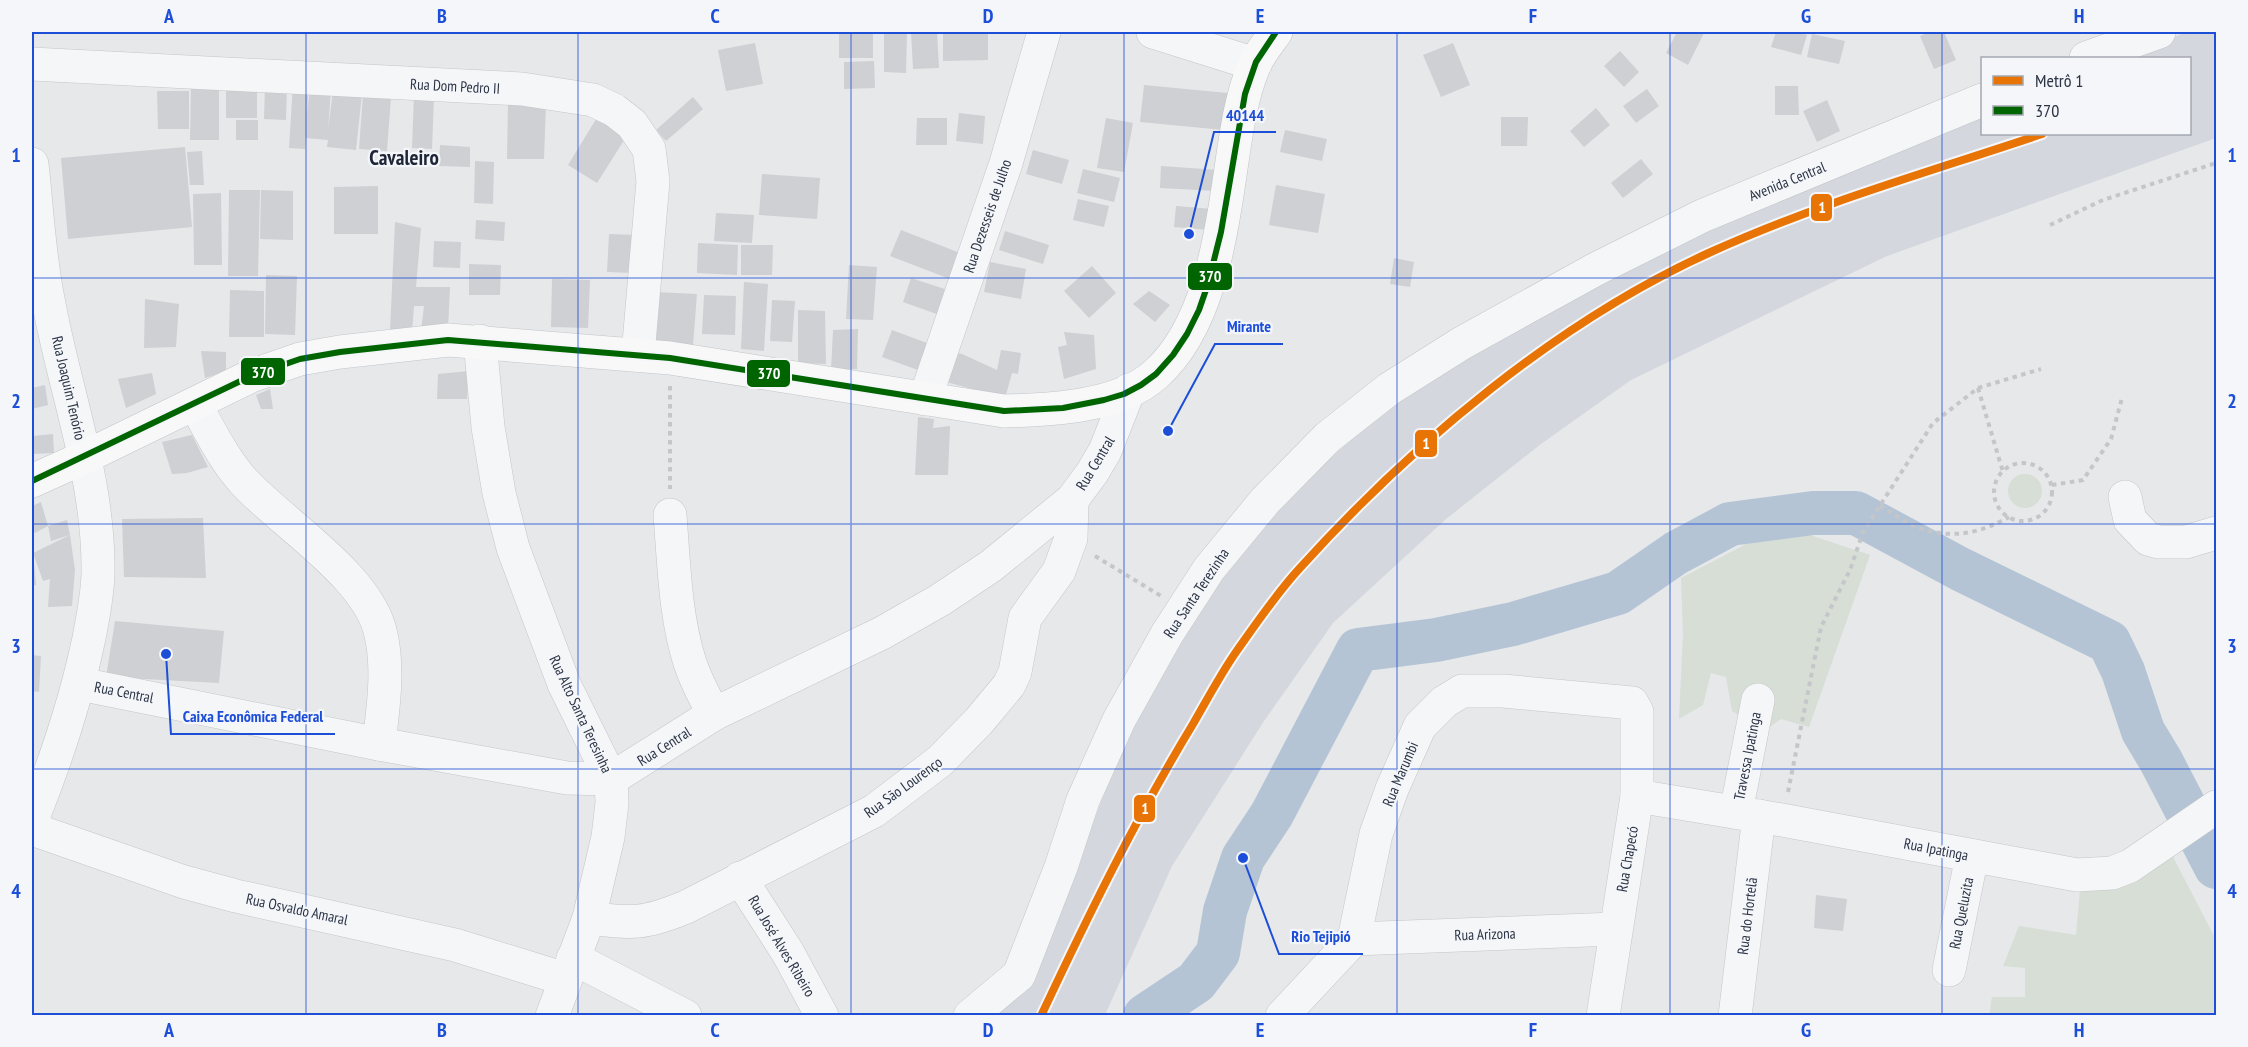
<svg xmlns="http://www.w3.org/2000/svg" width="2248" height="1047" font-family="'PT Sans Narrow',sans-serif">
<rect width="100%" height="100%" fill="#e6e8ea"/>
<path fill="#d4d7dd" d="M2187,32h29v106l-329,118 -256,124 -90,64 -95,75 -113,104 -69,98 -92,145 -67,149 -113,1 75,-126 49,-127 60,-121 57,-81 57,-65 79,-73 76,-59 230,-124 307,-126v20h208v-76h-69z"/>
<g fill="#d6ded6">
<circle cx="2025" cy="491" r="17"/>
<path d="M1801,532l69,23 -61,172 -28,-8 -17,12 -32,-20 -6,-34 -15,-4 -8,32 -24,14 4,-85 -2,-56 71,-37z"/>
<path d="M2170,851l46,89v75l-227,1 3,-19h33v-29l-22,-2 16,-40 57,9 4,-46z"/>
</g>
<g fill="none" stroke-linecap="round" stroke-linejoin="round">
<path stroke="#b4c4d5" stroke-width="44" d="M1145,1016l51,-34 22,-29 7,-42 18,-53 29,-44 86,-164 78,-10 77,-16 105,-31 58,-40 54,-29 83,-11h43l104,56 149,73 14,29 20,60 18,30 55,106"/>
</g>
<g fill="#ced0d3">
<rect x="839" y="32" width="34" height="26"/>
<path d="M884,32h23l-1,41 -22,-1z"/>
<path d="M911,32h26l2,36 -26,1z"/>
<path d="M943,32h45v28l-45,1z"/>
<path d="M1677,32l27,1 -16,32 -22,-12z"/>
<path d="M1776,32h21l10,3 -6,20 -30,-8z"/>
<path d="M1930,32h14l12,28 -22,9 -14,-33z"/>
<path d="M1812,34l33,7 -6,23 -32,-7z"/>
<path d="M755,43l8,41 -37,7 -8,-41z"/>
<path d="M1453,43l17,42 -29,12 -18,-42z"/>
<path d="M1620,51l19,21 -15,15 -20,-21z"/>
<path d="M874,61l1,27 -31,1v-27z"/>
<path d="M293,83l16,1 -2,29 3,-24 21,1 -3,39 5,-38 29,3 -6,56 -29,-3 1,-7 -22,-2 -1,11 -16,-1z"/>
<path d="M191,84h28v56h-29z"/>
<path d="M1144,85l94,9 -4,37 -94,-9z"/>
<rect x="226" y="86" width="31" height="32"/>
<path d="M265,86l22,1 -1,33 -22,-1z"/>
<path d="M1775,86h23l1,29h-24z"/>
<path d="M1647,89l12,17 -23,17 -13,-17z"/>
<path d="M157,91h32v38h-31z"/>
<path d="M363,94l28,3 -4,54 -28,-2z"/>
<path d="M414,94l20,1 -2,54 -20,-1z"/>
<path d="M693,97l10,12 -37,32 -10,-11z"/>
<path d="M1827,100l13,31 -23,11 -14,-31z"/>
<path d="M508,103l38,1 -2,55h-37z"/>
<path d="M1596,108l14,17 -26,22 -14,-16z"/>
<path d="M959,113l26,3 -2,28 -27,-3z"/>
<path d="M598,116l30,18 -31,49 -29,-18z"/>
<path d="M1501,117h27l-1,29h-26z"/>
<path d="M917,118h30v27h-31z"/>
<path d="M1106,118l27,5 -9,49 -27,-4z"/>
<rect x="236" y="120" width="22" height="20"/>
<path d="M1285,130l42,9 -5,22 -42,-9z"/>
<path d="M440,145l30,2v20l-31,-1z"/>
<path d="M185,147l7,80 -124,12 -7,-81z"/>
<path d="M1033,150l36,10 -7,24 -36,-10z"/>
<path d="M202,151l2,34h-14l-3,-33z"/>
<path d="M1641,159l12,15 -30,24 -12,-15z"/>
<path d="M475,161l19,1 -1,42 -19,-1z"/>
<path d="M1161,166l58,4 -2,21 -57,-3z"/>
<path d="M1083,169l37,9 -6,24 -37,-9z"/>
<path d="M762,174l58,4 -3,41 -58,-4z"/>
<path d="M1276,185l49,9 -7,39 -49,-8z"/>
<path d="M378,186v48h-44v-47z"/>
<path d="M229,190h31l-2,86h-30z"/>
<path d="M261,190l32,1v49l-33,-1z"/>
<path d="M221,193l1,72h-28l-1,-71z"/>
<path d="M1078,199l31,7 -5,21 -31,-7z"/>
<path d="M1176,206l36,3 -2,21 -36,-3z"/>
<path d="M716,213l38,2 -2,28 -38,-2z"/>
<path d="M476,220l29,2 -1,19 -29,-2z"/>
<path d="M395,222l26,6 -5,59h34l-2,42 -27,2 3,-25h-10l-2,26 -22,-1z"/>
<path d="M901,230l59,23 -10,26 -60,-23z"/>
<path d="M1005,231l44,14 -6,19 -44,-14z"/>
<path d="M609,234l27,1 -2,38 -27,-1z"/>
<path d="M434,241l27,1 -1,26 -27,-1z"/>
<path d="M698,243l40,2 -1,30 -40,-2z"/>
<path d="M741,245h32l-1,30h-31z"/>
<path d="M1394,258l20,4 -4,25 -20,-3z"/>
<path d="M990,262l36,7 -5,30 -37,-7z"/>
<path d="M469,264l32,1 -1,30h-31z"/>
<path d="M849,265l28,2 -4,53 -27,-1z"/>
<path d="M1092,266l24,27 -27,25 -25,-27z"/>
<path d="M266,275l31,1 -2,59 -30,-1z"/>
<path d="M911,278l46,15 -9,25 -45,-16z"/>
<path d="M552,279l38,1 -2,48 -37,-1z"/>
<path d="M744,282l24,2 -4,67 -23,-2z"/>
<path d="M230,290l34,1v46h-35z"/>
<path d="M1149,291l21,14 -15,17 -22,-18z"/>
<path d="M655,292l42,2 -4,51 -41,-3z"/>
<path d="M704,295l32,1 -1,39 -33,-1z"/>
<path d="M145,299l34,5 -3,43 -32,1z"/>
<path d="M772,300l23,1 -3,41 -22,-1z"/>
<path d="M798,310l27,1 1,53 -28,-1z"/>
<path d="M858,329l-1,40 -26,1 2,-40z"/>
<path d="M892,330l43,16 -9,27 -44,-16z"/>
<path d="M1064,332l30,3 2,34 -32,10 -6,-32 9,-2z"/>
<path d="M1001,350l20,3 -3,21 -6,-1 -6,22 -27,-4 -36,-10 1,-30 18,3 35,16z"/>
<path d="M201,351l25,1v19l-21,7z"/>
<path d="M469,371l-2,28h-30l1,-25z"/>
<path d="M152,373l4,21 -30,14 -8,-29z"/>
<path d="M45,385l3,20 -16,4v-21z"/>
<path d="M270,389l3,20h-12l-5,-14z"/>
<path d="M918,417l16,2 -1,9 17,-2 -2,49h-33z"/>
<path d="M53,434l1,19 -22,1v-18z"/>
<path d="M192,435l16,32 -21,6 -15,1 -10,-32z"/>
<path d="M41,502l7,24 -13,7 -3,-6v-21z"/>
<path d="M203,518l3,60 -82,-1 -2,-58z"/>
<path d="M67,520l3,15 -19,6 -3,-15z"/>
<path d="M70,535l5,35 -3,36 -24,1 2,-28 -7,2 -10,-28z"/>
<path d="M32,554h1l3,31 -4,1z"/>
<path d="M115,621l109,10 -5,52 -113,-6z"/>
<path d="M32,655l9,1 -2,36 -7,-1z"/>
<path d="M1816,895l31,4 -4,32 -29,-3z"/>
</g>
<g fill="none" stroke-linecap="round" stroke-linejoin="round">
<defs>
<g id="minor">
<path d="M1153,32l102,32"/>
<path d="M2086,58l73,-26"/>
<path d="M32,64l490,25 71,11 21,10 18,14 17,25 4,32 -15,174"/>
<path d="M32,164c5,44 7,91 16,135 16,90 51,179 50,272 0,23 -5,45 -9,67 -13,63 -33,122 -57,182"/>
<path d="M480,341l8,86 11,66 14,55 51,136 47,95 1,24 -4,34 -19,81 -37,98"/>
<path d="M925,399l81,-236 38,-131"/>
<path d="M195,404c15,27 30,58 51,80 40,42 124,94 135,151 8,35 2,73 -2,109"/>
<path d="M2125,497l5,23 18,19 11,3h27l30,-9"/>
<path d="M670,515c4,50 5,101 20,148 6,18 15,35 24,51"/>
<path d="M80,684l299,60 188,34 44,1 103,-65 168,-81 58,-33 51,-34 81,-66 20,-27 13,-22 24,-61"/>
<path d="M1637,796l145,24 295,55 35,-2 18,-7 86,-59"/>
<path d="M1736,812l22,-112"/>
<path d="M32,829l152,53 52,14 219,49 110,34"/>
<path d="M740,878l48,75 34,63"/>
<path d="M589,918c43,6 56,6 97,-11l188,-96 66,-50 39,-40 30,-36 6,-13 10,-54 34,-47 12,-33 1,-38"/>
<path d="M1354,939l261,-10"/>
<path d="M573,958l112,58"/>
<path d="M1949,970l23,-114"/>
<path d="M970,1016l49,-41 42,-108 22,-67 36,-80 48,-86 42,-65 56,-68 63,-64 61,-48 73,-46 134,-74 106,-53 280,-116"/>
<path d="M1282,1016l72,-77 22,-105 16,-45 28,-63 24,-24 18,-11h41l129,12 5,9v84l-34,220"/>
<path d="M1735,1016l24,-200"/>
</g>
<path id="major" d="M32,481l53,-24 166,-81 49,-17 40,-7 108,-12 222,18 334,53c46,-1 116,-4 152,-37 50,-45 64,-130 73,-192 6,-39 10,-80 25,-116 5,-12 15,-24 22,-34"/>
</defs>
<use href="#minor" stroke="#c4c6c8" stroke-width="34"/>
<use href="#major" stroke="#c2c5c8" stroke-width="34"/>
<g stroke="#c5c6ca" stroke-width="4" stroke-dasharray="4.5 4.5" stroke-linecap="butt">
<path d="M2050,225l53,-25 113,-37"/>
<path d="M670,386v103"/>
<path d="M1978,388l25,84"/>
<circle cx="2023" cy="492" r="29"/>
<path d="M2052,485l31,-5 28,-41 11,-41"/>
<path d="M1880,506c13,7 28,19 42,23 32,10 58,4 87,-12"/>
<path d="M1095,556l66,40"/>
<path d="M1788,792l33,-165 29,-57 13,-38 70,-109 45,-35 63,-19"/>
</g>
<use href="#minor" stroke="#f5f6f7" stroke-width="33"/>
<use href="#major" stroke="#f8f8f8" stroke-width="33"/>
<defs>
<path id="bus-1" d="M32,481l219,-105 49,-17 40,-7 108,-12 222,18 334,53 59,-3 41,-8 20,-6 17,-9 15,-11 17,-19 14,-21 12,-24 9,-26 13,-52 24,-138 11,-32 20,-30"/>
</defs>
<use href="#bus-1" stroke="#f4f6f9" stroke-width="10"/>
<use href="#bus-1" stroke="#006400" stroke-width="6"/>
<defs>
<path id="metro-1" d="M1041,1016c47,-100 95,-198 152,-292 14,-24 27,-49 43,-72 20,-28 40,-58 63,-83 113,-125 260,-249 414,-318 106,-48 219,-80 329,-117"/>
</defs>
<use href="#metro-1" stroke="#f4f6f9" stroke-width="12"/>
<use href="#metro-1" stroke="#e77405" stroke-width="8"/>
</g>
<path fill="none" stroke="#1d4ed8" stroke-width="1.5" stroke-opacity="0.55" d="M306,32v984M578,32v984M851,32v984M1124,32v984M1397,32v984M1670,32v984M1942,32v984M32,278h2184M32,524h2184M32,769h2184"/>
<g text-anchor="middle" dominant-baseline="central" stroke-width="4.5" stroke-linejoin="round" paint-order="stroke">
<g font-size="15" fill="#2b3445" stroke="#f4f6f9">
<text transform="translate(455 86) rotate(3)">Rua Dom Pedro II</text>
<text transform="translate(1787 181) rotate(-22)">Avenida Central</text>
<text transform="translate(987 216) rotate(-71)">Rua Dezesseis de Julho</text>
<text transform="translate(69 388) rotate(77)">Rua Joaquim Tenório</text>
<text transform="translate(1095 463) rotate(-59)">Rua Central</text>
<text transform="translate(1196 593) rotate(-56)">Rua Santa Terezinha</text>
<text transform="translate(124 692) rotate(11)">Rua Central</text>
<text transform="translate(581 714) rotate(65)">Rua Alto Santa Teresinha</text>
<text transform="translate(664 746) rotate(-32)">Rua Central</text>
<text transform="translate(1747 756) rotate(-79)">Travessa Ipatinga</text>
<text transform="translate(1400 774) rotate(-67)">Rua Marumbi</text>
<text transform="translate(903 787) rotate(-36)">Rua São Lourenço</text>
<text transform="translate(1936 849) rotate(11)">Rua Ipatinga</text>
<text transform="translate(1627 859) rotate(-80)">Rua Chapecó</text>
<text transform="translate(297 909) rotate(12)">Rua Osvaldo Amaral</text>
<text transform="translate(1961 913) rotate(-79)">Rua Queluzita</text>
<text transform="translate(1747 916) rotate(-83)">Rua do Hortelã</text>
<text transform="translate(1485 934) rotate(-2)">Rua Arizona</text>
<text transform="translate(782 946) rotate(59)">Rua José Alves Ribeiro</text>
</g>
<g font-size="21" font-weight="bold" fill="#1d2536" stroke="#f4f6f9">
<text x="404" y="157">Cavaleiro</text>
</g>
</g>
<path fill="none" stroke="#1d4ed8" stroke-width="2" d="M1189 234L1214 132H1276M1168 431L1215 344H1283M166 654L171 734H335M1243 858L1279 954H1363"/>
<g fill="#1d4ed8" stroke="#f4f6f9" stroke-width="2">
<circle cx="1189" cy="234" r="6"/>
<circle cx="1168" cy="431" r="6"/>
<circle cx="166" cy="654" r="6"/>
<circle cx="1243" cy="858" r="6"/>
</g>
<g font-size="16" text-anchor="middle" font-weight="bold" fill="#1d4ed8" stroke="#f4f6f9" stroke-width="4.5" stroke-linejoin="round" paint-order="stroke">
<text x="1245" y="121">40144</text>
<text x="1249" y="332">Mirante</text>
<text x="253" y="722">Caixa Econômica Federal</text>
<text x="1321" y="942">Rio Tejipió</text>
</g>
<g stroke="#f4f6f9" stroke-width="2">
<rect x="1810" y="193" width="23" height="29" rx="6" fill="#e77405"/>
<rect x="1187" y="262" width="46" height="29" rx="6" fill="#006400"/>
<rect x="240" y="357" width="46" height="29" rx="6" fill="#006400"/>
<rect x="746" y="359" width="45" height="29" rx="6" fill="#006400"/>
<rect x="1414" y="429" width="24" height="29" rx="6" fill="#e77405"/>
<rect x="1133" y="794" width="23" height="29" rx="6" fill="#e77405"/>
</g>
<g font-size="16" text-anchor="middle" font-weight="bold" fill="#fff">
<text x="1822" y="213">1</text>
<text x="1210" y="282">370</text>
<text x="263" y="378">370</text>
<text x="769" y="379">370</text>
<text x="1426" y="449">1</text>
<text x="1145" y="814">1</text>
</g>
<rect width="2248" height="1047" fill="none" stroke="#f4f6f9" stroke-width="66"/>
<rect x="1981" y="57" width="210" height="78" fill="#f4f6f9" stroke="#a4a8b1" stroke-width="1.5"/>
<rect x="1993" y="76" width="30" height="9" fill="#e77405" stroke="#a4a8b1" stroke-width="1.5"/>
<text x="2035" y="87" font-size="18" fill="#2b3445">Metrô 1</text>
<rect x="1993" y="106" width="30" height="9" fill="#006400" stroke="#a4a8b1" stroke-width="1.5"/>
<text x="2035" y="117" font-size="18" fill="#2b3445">370</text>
<rect x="33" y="33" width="2182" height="981" fill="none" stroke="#1d4ed8" stroke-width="2"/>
<g font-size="20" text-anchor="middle" font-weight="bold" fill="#1d4ed8">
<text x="169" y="23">A</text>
<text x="442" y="23">B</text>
<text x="715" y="23">C</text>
<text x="988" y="23">D</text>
<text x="1260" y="23">E</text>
<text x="1533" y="23">F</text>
<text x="1806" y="23">G</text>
<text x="2079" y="23">H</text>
<text x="16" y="162">1</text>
<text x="2232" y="162">1</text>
<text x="16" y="408">2</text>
<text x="2232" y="408">2</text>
<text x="16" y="653">3</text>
<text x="2232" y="653">3</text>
<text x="16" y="898">4</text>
<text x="2232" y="898">4</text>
<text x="169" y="1037">A</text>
<text x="442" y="1037">B</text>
<text x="715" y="1037">C</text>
<text x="988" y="1037">D</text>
<text x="1260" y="1037">E</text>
<text x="1533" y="1037">F</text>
<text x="1806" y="1037">G</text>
<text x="2079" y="1037">H</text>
</g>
</svg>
